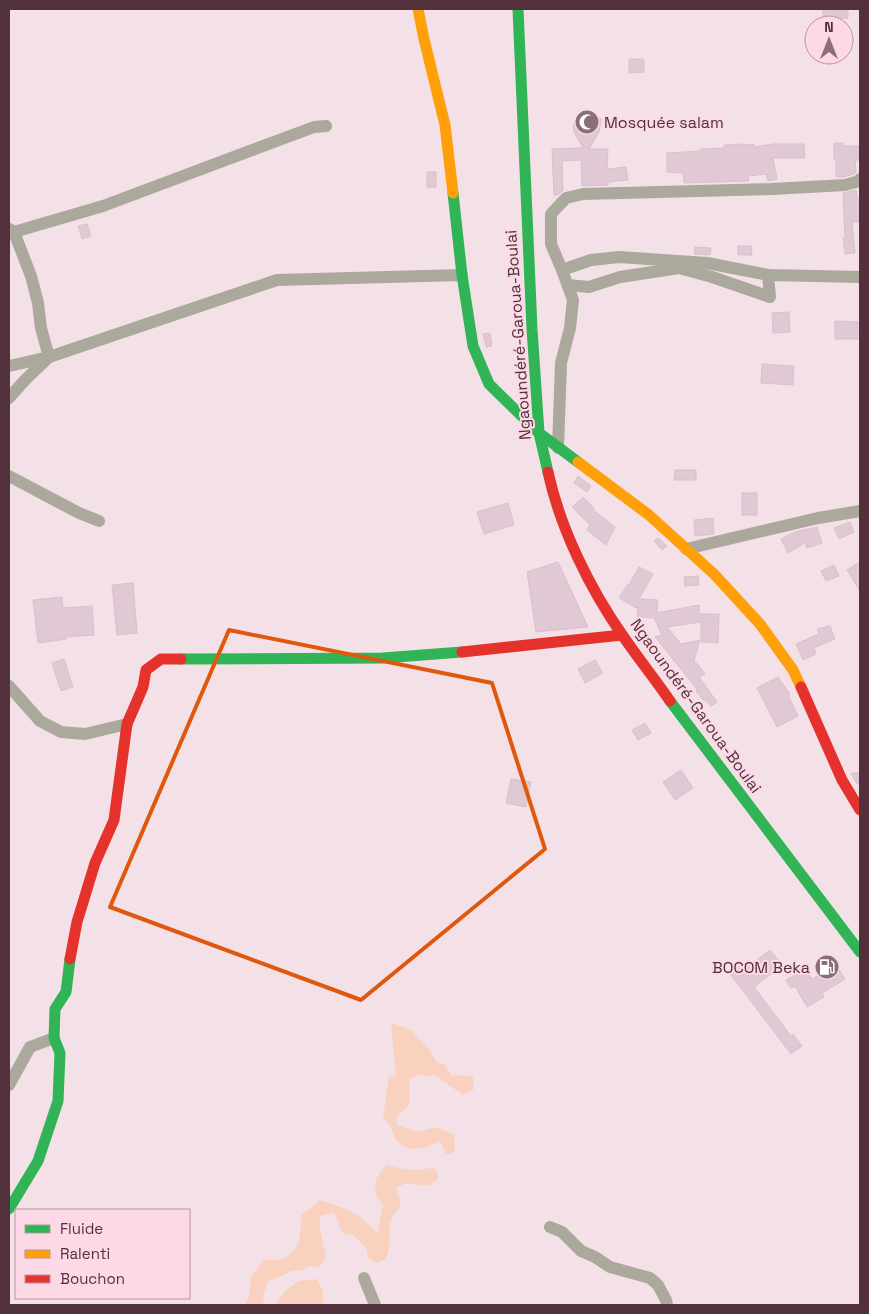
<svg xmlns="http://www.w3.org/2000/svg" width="869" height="1314" font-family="'Space Grotesk',sans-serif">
<rect width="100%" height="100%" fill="#f4e1e7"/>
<g fill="#f8d2be">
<path d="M391,1023l19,6 22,24 4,9 9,3 7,11 10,-1 11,2 1,12 -11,6 -27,-19 -19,-1 -8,6 1,23 -14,14 1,7 21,7 17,-5 19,7 1,17 -9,4 -6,-14c-15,7 -33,15 -45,-3 -2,-4 -3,-7 -4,-11 -2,-4 -6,-7 -8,-10l6,-41 7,1z"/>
<path d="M386,1165c19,5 29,7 48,2l3,5 1,7 -9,6 -25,-1 -8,4c1,5 5,11 4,16 -1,6 -6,9 -8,14 -5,13 0,27 -6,41l-9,4 -9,-6 -2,-9 -13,-13 -11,-2 -4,-12 -4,-8 -13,3 -2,8 7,32 -4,8 -6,3 -6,-1 -8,4 -11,1 -11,6 -11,3 -6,15 1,10h-19l4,-10 2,-18 12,-17c6,0 15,0 21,-2 17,-7 17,-27 17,-43l19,-15 26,9 13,7 19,17 5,-28 -8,-11 1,-15z"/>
<path d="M317,1279l6,13v13h-48l12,-16 12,-8z"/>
</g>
<g fill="#e0c8d5" stroke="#d6c1cd">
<path d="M823,9h25v9l-25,1z"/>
<path d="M629,59h15v13l-15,1z"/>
<path d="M584,115h5l12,4 -2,13 -10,17h19l-1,20 19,-2 2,13 -20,2v3l-26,1 -1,-26 -19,1 1,30 -6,4h-3l-2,-46 31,-1 -9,-16 -1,-5 3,-8z"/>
<path d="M834,143h9v3h17v14h-5l1,12 -2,2 -10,3h-8v-18h-2z"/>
<path d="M745,144v1l9,-1v3l19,-3h31l1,14h-32l4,21 -9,2 -2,-7 -18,2 1,5 -65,2 -1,-10 -16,-1v-19l33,-2v-2l24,-1v-3z"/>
<rect x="427" y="172" width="9" height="15"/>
<path d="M856,190l1,8h3v24h-8l3,31 -10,1 -2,-16h2l-2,-45z"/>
<path d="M87,224l4,12 -9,3 -4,-13z"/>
<path d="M738,246h13l1,9h-14z"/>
<path d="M695,247l16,1 -1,7 -16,-1z"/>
<path d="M789,312l1,20 -17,1 -1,-20z"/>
<path d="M835,321l23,1v17h-23z"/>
<path d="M490,333l2,13 -6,1 -3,-13z"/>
<path d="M762,364l32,2 -1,19 -32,-2z"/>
<path d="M675,470h21v10h-22z"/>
<path d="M578,476l13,10 -4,6 -13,-9z"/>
<rect x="742" y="493" width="15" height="22"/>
<path d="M583,497l11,11 -1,2 22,17 -9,18 -19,-15 3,-5 -18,-18z"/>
<path d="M508,503l6,22 -30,9 -7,-22z"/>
<path d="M713,518l1,16 -19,2 -1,-16z"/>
<path d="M850,522l4,10 -15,7 -5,-11z"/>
<path d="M817,527l5,16 -15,5 -2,-5 -17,10 -7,-14 14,-7z"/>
<path d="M658,538l9,8 -5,4 -8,-9z"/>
<path d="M558,562l30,65 -52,5 -9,-60z"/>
<path d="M860,562v29l-13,-21z"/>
<path d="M834,565l5,11 -13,5 -5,-10z"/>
<path d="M639,567l14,7 -14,25 19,1 -1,13 42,-8v9h20l-1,29 -17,-1v-20l-34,5 14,17 19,-4 -6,20 11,14 -6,3 18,25 -6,4 -5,-6 -2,1 -8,-10 1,-2 -42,-52 7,-2 -8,-17 -17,-1 1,-8 -19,-11 9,-14 1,1z"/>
<path d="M698,576l1,9 -14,1 -1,-9z"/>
<path d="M133,583l4,50 -20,2 -5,-50z"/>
<path d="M62,597l1,11 29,-2 2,29 -28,2 1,2 -29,4 -5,-43z"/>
<path d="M830,626l5,13 -21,9 2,6 -13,6 -7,-16 23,-10 -2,-5z"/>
<path d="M64,659l9,28 -12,4 -9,-28z"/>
<path d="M595,660l8,13 -18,10 -7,-14z"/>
<path d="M778,677l12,17 -2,1 10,21 -21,11 -20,-39z"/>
<path d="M645,723l6,10 -13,7 -6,-10z"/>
<path d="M681,770l12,18 -18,12 -12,-18z"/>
<path d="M851,773h9v11h-3z"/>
<path d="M511,779l20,3 -5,25 -20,-4z"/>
<path d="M770,950l12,15 -28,22 37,49 2,-2 9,12 -11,8 -63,-83 9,-6 5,7z"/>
<path d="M836,965l9,14 -23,14 2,4 -17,10 -12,-21 -4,2 -5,-8 20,-11 6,10z"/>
</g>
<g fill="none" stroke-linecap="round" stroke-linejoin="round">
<g stroke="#aba89c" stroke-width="12">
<path d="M9,229l5,3 17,44 7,27 3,25 8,29 -24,23 -16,18"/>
<path d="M14,232l89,-26 211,-79 12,-1"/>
<path d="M562,270l29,-10 28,-3 88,6 61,12 92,2"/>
<path d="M568,285l21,2 31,-10 59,-9 33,9 58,20 -2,-22"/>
<path d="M9,366l40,-9 228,-77 185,-5"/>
<path d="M558,448l3,-85 9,-35 3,-28 -11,-30 -11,-26v-30l15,-16 17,-4 189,-5 73,-4 14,-4 1,-2"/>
<path d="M9,476l70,37 20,8"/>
<path d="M686,549l132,-31 42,-7"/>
<path d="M9,686l31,35 21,11 24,2 42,-10"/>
<path d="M9,1085l21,-38 24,-9"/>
<path d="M550,1227l12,5 19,19 14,6 15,10 40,11 8,7 8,15 1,5"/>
<path d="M364,1278l11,27"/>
</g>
<g stroke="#30b455" stroke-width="11">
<path d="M518,9l14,320 7,104 9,39"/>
<path d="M453,193l9,82 11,71 16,38 50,49 39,29"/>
<path d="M181,659l202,-1 79,-6"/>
<path d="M670,701l190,251"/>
<path d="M9,1209l29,-48 20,-60 2,-48 -6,-15 1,-29 11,-17 4,-33"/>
</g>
<g stroke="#ff9f0a" stroke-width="11">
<path d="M418,9l6,30 21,86 8,68"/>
<path d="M578,462l71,53 65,59 46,50 33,46 8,17"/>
</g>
<g stroke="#e5322d" stroke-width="11">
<path d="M548,472c12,56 42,117 75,164 15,22 32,43 47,65"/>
<path d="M462,652l160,-17"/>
<path d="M801,687l41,93 18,30"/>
<path d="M70,959l7,-37 18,-59 19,-43 13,-96 16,-37 3,-17 15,-11h20"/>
</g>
</g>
<path fill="none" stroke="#e0570e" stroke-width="4" stroke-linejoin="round" d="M229,630l263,53 53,166 -184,151 -251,-93z"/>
<defs>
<symbol id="mosque-disc" viewBox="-11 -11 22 22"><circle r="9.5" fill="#8b6e78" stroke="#fcd9e4"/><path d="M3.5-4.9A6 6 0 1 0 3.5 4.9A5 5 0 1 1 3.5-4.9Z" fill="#fff"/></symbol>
<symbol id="fuel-disc" viewBox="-11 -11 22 22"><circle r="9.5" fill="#8b6e78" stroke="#fcd9e4"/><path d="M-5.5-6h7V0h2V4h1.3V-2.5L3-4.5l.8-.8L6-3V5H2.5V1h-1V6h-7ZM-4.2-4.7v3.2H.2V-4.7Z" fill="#fff"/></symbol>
</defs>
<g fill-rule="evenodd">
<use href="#mosque-disc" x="573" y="108" width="28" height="28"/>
<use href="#fuel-disc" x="813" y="953" width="28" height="28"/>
</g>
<g text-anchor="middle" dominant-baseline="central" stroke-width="4" stroke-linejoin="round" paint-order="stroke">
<g font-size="16" fill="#52303c" stroke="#fcd9e4" text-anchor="start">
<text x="604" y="122">Mosquée salam</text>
<text x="810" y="967" text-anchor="end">BOCOM Beka</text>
</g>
<g font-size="16" fill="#52303c" stroke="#fcd9e4">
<text transform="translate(518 335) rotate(-94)">Ngaoundéré-Garoua-Boulai</text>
<text transform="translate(696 706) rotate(54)">Ngaoundéré-Garoua-Boulai</text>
</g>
</g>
<rect width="869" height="1314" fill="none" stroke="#52303c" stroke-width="20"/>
<rect x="15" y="1209" width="175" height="90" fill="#fcd9e4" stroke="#b895a1"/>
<rect x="25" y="1225" width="25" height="8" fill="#30b455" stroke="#b895a1"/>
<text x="60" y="1234" font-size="15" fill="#52303c">Fluide</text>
<rect x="25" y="1250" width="25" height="8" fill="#ff9f0a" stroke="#b895a1"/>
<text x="60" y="1259" font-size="15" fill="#52303c">Ralenti</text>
<rect x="25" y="1275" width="25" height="8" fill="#e5322d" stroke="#b895a1"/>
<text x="60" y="1284" font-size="15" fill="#52303c">Bouchon</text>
<g transform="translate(829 40)"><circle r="24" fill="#fcd9e4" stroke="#b895a1"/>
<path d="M0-4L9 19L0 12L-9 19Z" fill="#8b6e78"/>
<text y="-8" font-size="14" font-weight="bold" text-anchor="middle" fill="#52303c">N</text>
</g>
</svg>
